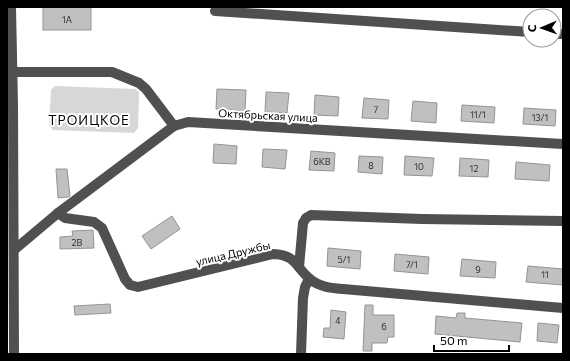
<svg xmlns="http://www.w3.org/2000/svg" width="570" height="361" font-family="Commissioner,sans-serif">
<rect width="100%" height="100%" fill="#fff"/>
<path fill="#d7d7d7" d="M55,86l81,3 3,4 -1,35 -4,5 -81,-3 -4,-5 2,-35z"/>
<g fill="#c0c0c0" stroke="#949494">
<rect x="43" y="7" width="48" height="23"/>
<path d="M217,89l29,1 -1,21 -29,-2z"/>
<path d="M266,92l23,1 -2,20 -22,-1z"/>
<path d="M315,95l24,2 -1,19 -24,-1z"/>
<path d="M364,98l25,2 -1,19 -26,-1z"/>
<path d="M413,101l24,2 -1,20 -25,-2z"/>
<path d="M462,105l33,2 -1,16 -33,-2z"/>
<path d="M524,108l32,2 -1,16 -32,-2z"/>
<path d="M214,144l23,2 -1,18 -23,-1z"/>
<path d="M263,149l24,1 -2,19 -23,-2z"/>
<path d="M311,151l24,2 -1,18 -25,-1z"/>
<path d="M359,156l24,1 -1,17 -24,-2z"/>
<path d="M405,156l29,2 -2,18 -28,-1z"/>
<path d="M460,158l29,2 -1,17 -29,-1z"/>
<path d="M516,162l34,3 -1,16 -34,-2z"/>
<path d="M56,169h11l3,27 -2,1 -10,1z"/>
<path d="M172,216l8,13 -29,20 -9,-13z"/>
<path d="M93,230l1,18 -34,1v-12l13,-1 -1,-5z"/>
<path d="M328,248l33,3 -1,18 -33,-3z"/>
<path d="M395,254l34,3 -1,17 -34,-3z"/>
<path d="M462,259l34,3 -1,16 -35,-2z"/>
<path d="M528,266l35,3v16l-37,-3z"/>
<path d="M110,304l1,9 -36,2 -1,-9z"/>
<path d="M365,305h8v10h21v22h-6l-1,6h-15v8h-9z"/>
<path d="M331,310l15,2 -2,27 -21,-2 1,-9h6z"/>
<path d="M457,313h8v5l57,5 -2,19 -85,-8 1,-18 20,2z"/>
<path d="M538,323l21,2 -2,18 -20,-2z"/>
</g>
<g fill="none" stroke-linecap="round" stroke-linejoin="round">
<g stroke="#505050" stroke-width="10">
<path d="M11,7l2,98 1,249"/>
<path d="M215,11l315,21"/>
<path d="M554,34h9"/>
<path d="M13,72h99l27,11 7,6 28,37"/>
<path d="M58,213l7,5 29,4 8,6 23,51 5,6 8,2 135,-33c24,1 22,13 37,25 9,8 22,9 33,10l220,19"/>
<path d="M14,250l44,-37 116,-87 14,-4 375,22"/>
<path d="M299,267l4,-44 3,-5 5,-3 111,4 141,2"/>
<path d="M301,354l2,-56 2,-11 4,-8"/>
</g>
</g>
<g text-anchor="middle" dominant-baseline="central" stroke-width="4" stroke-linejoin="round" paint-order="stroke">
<g font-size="9" fill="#303030">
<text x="67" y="19">1А</text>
<text x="376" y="109">7</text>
<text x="478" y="114">11/1</text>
<text x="540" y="117">13/1</text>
<text x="322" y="161">6КВ</text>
<text x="371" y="165">8</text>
<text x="419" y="166">10</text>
<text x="474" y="168">12</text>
<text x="77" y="242">2В</text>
<text x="344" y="259">5/1</text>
<text x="412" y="264">7/1</text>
<text x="478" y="269">9</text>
<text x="545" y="274">11</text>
<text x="338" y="320">4</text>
<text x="384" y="326">6</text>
</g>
<g font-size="11" fill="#000" stroke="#fff">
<text transform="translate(268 115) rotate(3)">Октябрьская улица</text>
<text transform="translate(233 253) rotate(-13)">улица Дружбы</text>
</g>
<g font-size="13" letter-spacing="1" fill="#000" stroke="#fff">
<text x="89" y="120">ТРОИЦКОЕ</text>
</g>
</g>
<rect width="570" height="361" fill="none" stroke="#000000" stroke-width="16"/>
<g transform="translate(542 28) rotate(268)"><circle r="19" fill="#ffffff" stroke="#999999"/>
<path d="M0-3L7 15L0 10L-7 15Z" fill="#000000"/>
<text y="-6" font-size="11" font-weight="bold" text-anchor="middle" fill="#000000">С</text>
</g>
<path d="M434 345v6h75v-6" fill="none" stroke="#000000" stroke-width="2"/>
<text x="440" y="345" font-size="12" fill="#000000" stroke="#ffffff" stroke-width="3" paint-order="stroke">50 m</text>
</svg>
